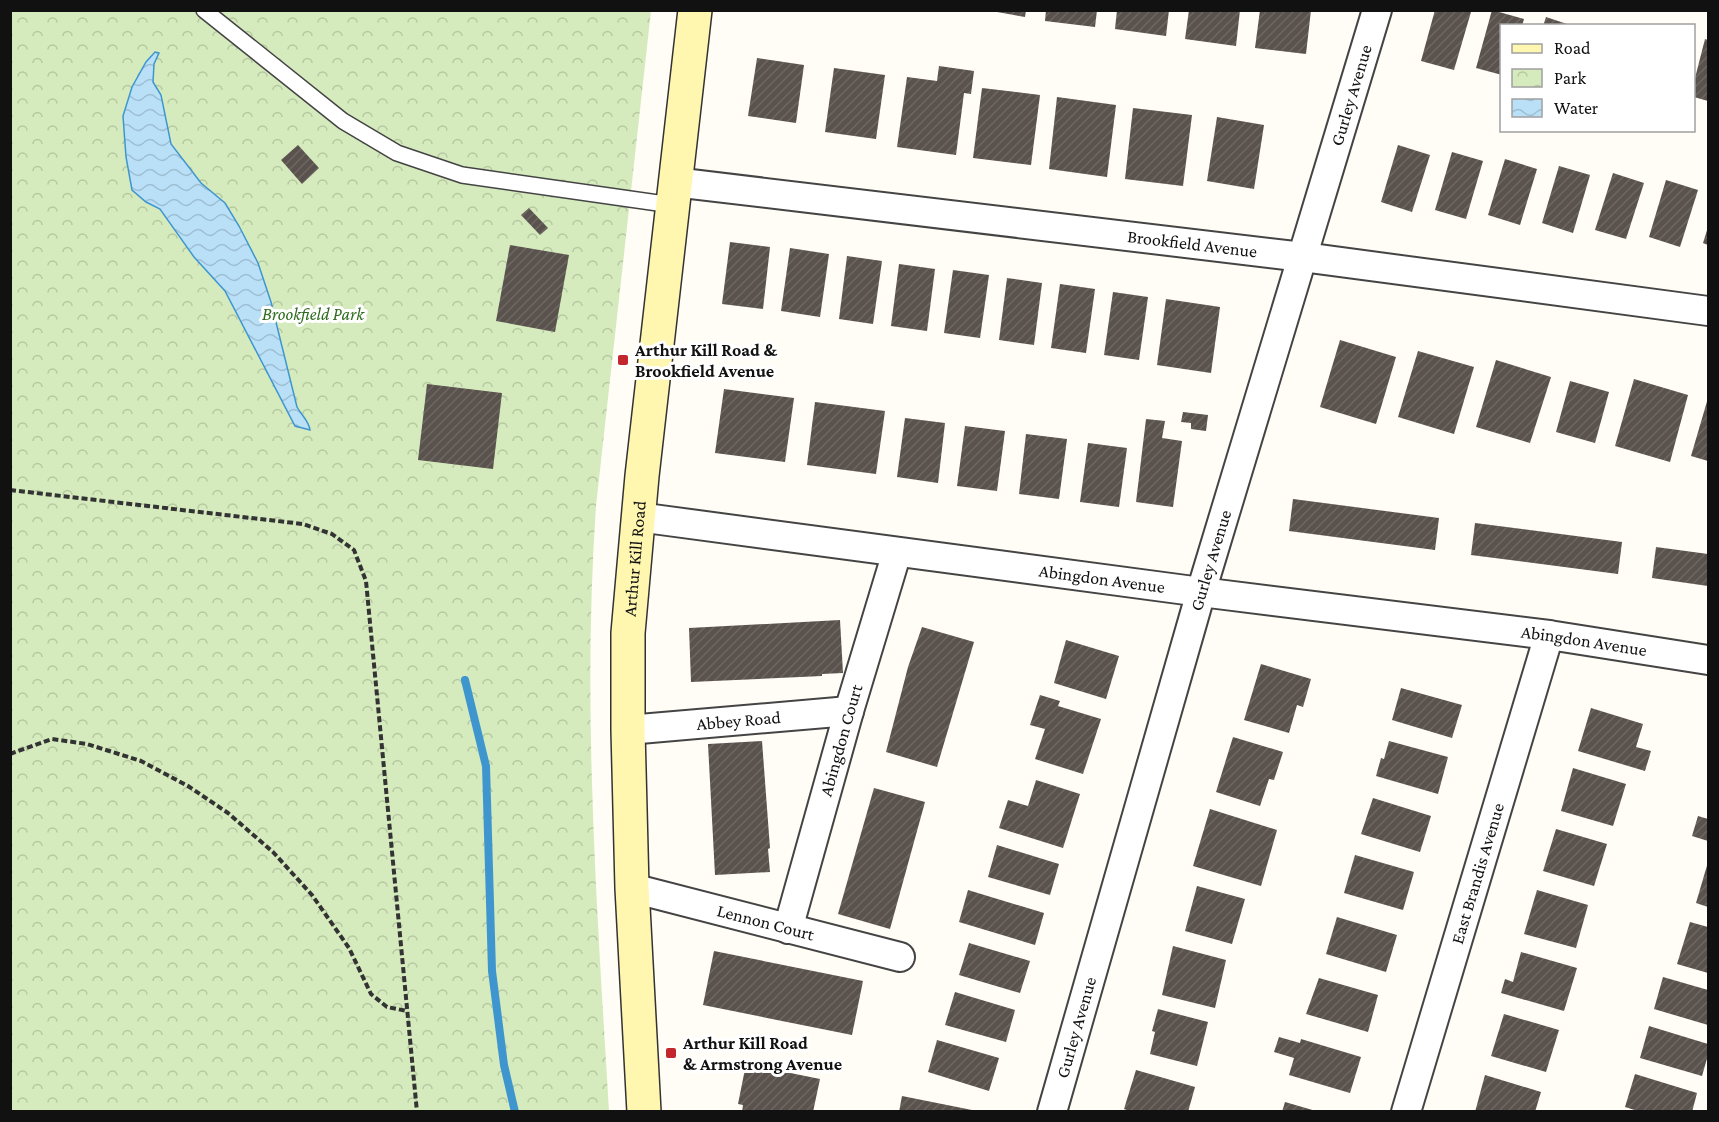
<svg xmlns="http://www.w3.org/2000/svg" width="1719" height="1122" font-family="'Crimson Pro',serif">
<defs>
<pattern id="park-crowns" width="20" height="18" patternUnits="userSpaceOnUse" patternTransform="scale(1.5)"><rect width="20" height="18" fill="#d5ebbd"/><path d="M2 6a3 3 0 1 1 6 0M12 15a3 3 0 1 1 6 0" fill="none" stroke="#b6c8a1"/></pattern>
<pattern id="water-waves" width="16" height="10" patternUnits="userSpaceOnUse" patternTransform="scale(1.5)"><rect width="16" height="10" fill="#b9e0f7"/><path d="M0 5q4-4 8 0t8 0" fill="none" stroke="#9ebfd3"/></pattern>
<pattern id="building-hatch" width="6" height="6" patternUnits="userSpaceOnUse" patternTransform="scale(1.5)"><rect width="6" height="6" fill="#5a524d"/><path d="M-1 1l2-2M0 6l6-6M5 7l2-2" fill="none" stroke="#6d6662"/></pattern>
</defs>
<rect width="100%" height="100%" fill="#fffdf5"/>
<path fill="url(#park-crowns)" d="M10,11h641l-55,495c-14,202 1,404 13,605h-598z"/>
<path fill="url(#water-waves)" stroke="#3f96cf" stroke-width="1.5" d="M155,52l4,1 -5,11 -1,18 8,13 10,49 30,39 24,20 14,23 19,37 13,39 26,105c5,9 12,14 13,23l-15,-4 -70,-135 -31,-34 -34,-48 -14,-7 -14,-12 -6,-33 -3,-41 9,-29 14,-25z"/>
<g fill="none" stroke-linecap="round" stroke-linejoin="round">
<path stroke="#3f96cf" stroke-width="8" d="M465,680l21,86 6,205 12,94 11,47"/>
</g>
<g fill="url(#building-hatch)">
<path d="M986,10h40l-1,7z"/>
<path d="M1046,10h51l-2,17 -50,-6z"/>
<path d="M1117,10h52l-3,26 -51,-7z"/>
<path d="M1189,10h51l-4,36 -51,-7z"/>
<path d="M1260,10h51l-5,44 -51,-6z"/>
<path d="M1435,10l36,2 -17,58 -33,-9z"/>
<path d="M1492,10l32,9 -2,7h-20v49l-26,-7z"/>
<path d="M1546,17l24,8v1h-27z"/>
<path d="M1705,39l3,1v61l-14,-4v-15z"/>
<path d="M757,58l47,7 -8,58 -48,-7z"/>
<path d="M939,66l35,5 -3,23 -7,-1 -8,62 -59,-8 10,-70 30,4z"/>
<path d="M834,68l51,7 -9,64 -51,-7z"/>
<path d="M982,88l58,7 -9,70 -58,-7z"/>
<path d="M1057,97l59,8 -9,72 -58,-8z"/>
<path d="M1133,108l59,7 -9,71 -58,-7z"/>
<path d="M1217,117l47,8 -10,64 -47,-8z"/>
<path d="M298,145l21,23 -17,16 -21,-24z"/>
<path d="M1398,145l32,10 -18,57 -31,-10z"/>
<path d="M1452,152l31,9 -17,58 -31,-9z"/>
<path d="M1505,159l32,10 -17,56 -32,-10z"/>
<path d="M1559,166l31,9 -17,58 -31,-10z"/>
<path d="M1613,173l31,10 -18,56 -31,-9z"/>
<path d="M1666,180l32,10 -18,57 -31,-10z"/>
<path d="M529,208l19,20 -8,7 -19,-20z"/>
<path d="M1708,227v18l-5,-2z"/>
<path d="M730,242l40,5 -7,62 -41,-5z"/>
<path d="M510,245l59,10 -14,77 -59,-11z"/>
<path d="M790,248l39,6 -9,63 -39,-6z"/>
<path d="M847,256l35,5 -9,63 -34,-5z"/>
<path d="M899,264l36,5 -8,62 -36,-5z"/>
<path d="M953,270l36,5 -9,63 -36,-5z"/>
<path d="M1007,278l35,5 -8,62 -35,-5z"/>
<path d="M1060,284l35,5 -9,64 -35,-5z"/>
<path d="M1113,292l35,5 -9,63 -35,-5z"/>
<path d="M1166,299l54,8 -9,66 -54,-8z"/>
<path d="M1340,340l56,17 -20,67 -56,-17z"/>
<path d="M1418,351l56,16 -20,67 -56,-17z"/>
<path d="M1496,360l55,17 -21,66 -54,-16z"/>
<path d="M1634,379l54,16 -18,67 -55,-16z"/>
<path d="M1570,381l39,11 -14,51 -39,-11z"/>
<path d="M427,384l75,9 -9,76 -75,-9z"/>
<path d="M724,389l70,9 -9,64 -70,-9z"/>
<path d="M1708,398v63l-17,-5z"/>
<path d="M815,402l70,9 -9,63 -69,-9z"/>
<path d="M1183,412l25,3 -2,16 -15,-2v-6l-10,-1z"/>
<path d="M905,418l40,5 -7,60 -41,-6z"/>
<path d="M1146,419l19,2 -3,17 20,3 -9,66 -37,-5z"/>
<path d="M965,426l40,5 -8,60 -40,-5z"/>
<path d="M1026,434l41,5 -8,60 -40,-5z"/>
<path d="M1088,443l39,5 -8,59 -39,-5z"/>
<path d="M1293,499l146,19 -4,32 -146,-19z"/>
<path d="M1475,523l147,19 -4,32 -147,-19z"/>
<path d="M1656,547l52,7v32l-56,-8z"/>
<path d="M840,620l3,53 -21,1v2l-131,6 -2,-54z"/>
<path d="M922,627l52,15 -37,125 -51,-15 22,-85z"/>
<path d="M1066,640l53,16 -13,43 -52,-16z"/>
<path d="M1261,664l50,15 -8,28 -6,-2 -8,28 -45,-13z"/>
<path d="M1401,688l61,17 -10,33 -60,-18z"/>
<path d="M1040,695l20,6 -2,5 43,13 -18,55 -48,-15 10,-30 -15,-4z"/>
<path d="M1591,708l52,16 -7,23 15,4 -6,20 -67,-20z"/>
<path d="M1233,737l50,15 -9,28 -5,-1 -9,27 -44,-14z"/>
<path d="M762,741l8,107 -2,1 2,23 -55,3 -7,-131z"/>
<path d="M1389,741l59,16 -10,37 -62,-18 5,-18 3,1z"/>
<path d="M1573,768l53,16 -13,42 -52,-15z"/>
<path d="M1036,780l44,14 -17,54 -64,-20 9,-28 20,6z"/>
<path d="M874,788l51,14 -35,127 -52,-15z"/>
<path d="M1373,798l58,18 -11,36 -59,-18z"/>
<path d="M1210,809l67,21 -16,56 -68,-20z"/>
<path d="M1698,816l10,3v22l-16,-5z"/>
<path d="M1556,829l51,15 -13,42 -51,-15z"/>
<path d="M997,845l62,19 -9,31 -62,-18z"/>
<path d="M1355,855l59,17 -11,38 -59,-17z"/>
<path d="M1708,862v45l-12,-4z"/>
<path d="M1197,886l48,13 -13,45 -47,-13z"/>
<path d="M968,890l76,23 -9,32 -76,-23z"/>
<path d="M1537,890l51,15 -12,43 -52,-14z"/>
<path d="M1337,917l60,18 -11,37 -60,-18z"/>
<path d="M1690,922l18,5v46l-31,-9z"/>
<path d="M969,943l61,18 -10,32 -61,-18z"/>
<path d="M1173,946l53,14 -11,48 -53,-13z"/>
<path d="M714,951l149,30 -11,54 -149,-30z"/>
<path d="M1521,952l56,16 -13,43 -63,-18 4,-14 8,3z"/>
<path d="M1663,977l45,13v35l-54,-16z"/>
<path d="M1319,978l59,17 -10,37 -62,-18z"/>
<path d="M955,992l60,18 -9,32 -61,-17z"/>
<path d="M1158,1009l50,13 -11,44 -47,-12 5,-22 -3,-1z"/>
<path d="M1504,1014l55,16 -13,42 -55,-16z"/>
<path d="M1649,1026l59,18v11l-6,21 -62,-18z"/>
<path d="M1279,1037l21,6 1,-4 60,18 -11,36 -61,-18 5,-17 -20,-6z"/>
<path d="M937,1040l62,18 -10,33 -61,-19z"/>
<path d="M746,1064l74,15 -7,33h-71l1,-7 -5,-1z"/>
<path d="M1136,1070l59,17 -7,25h-56l-8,-3z"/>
<path d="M1635,1074l62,19 -5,19h-51l-16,-5z"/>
<path d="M1485,1075l56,17 -6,20h-60z"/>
<path d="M902,1096l70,14v2h-73z"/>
<path d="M1285,1102l31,9v1h-34z"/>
</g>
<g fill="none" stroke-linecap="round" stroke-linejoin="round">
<defs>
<path id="lane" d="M204,10l139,111 54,32 65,22 210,30"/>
<g id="street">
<path id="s1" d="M674,182l629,75 405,54"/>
<path id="s2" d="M638,517l563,75 348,43 159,25"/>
<path id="s3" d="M628,730l221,-19"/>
<path id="s4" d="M632,888l268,69"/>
<path id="s5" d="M788,929l61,-218 48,-159"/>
<path id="s6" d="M1052,1112l149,-520 176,-582"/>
<path id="s7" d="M1406,1112l143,-477"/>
</g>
<g id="secondary">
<path id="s8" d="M644,1112l-12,-224 -4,-158v-97l14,-157 53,-466"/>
</g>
</defs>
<use href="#lane" stroke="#444" stroke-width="18"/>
<use href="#street" stroke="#444" stroke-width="32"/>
<use href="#secondary" stroke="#333" stroke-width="36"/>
<g stroke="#333" stroke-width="4" stroke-dasharray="6 3" stroke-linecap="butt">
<path d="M10,490l293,34 29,10 22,16 12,31 51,531"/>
<path d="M10,754l42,-15 35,5 54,17 47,25 40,27 45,39 39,43 37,53 22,46 16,13 20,4"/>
</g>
<use href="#lane" stroke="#fff" stroke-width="15"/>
<use href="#street" stroke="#fff" stroke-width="28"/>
<use href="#secondary" stroke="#fff6b0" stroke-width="33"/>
</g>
<g fill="#c4262e" stroke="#fff" stroke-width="2">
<rect x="617" y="354" width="12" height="12" rx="3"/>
<rect x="665" y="1047" width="12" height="12" rx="3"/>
</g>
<g text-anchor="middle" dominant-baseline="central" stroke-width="6" stroke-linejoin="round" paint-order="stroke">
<g font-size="18" fill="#111" stroke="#fff">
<text stroke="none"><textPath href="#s6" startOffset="1060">Gurley Avenue</textPath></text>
<text stroke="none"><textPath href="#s1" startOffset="522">Brookfield Avenue</textPath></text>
<text stroke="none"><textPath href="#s8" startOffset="554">Arthur Kill Road</textPath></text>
<text stroke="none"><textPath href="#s6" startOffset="574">Gurley Avenue</textPath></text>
<text stroke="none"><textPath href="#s2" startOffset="468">Abingdon Avenue</textPath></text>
<text stroke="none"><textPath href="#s2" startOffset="954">Abingdon Avenue</textPath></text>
<text stroke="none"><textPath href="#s3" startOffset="111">Abbey Road</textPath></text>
<text stroke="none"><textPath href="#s5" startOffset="196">Abingdon Court</textPath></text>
<text stroke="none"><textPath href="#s7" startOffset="249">East Brandis Avenue</textPath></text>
<text stroke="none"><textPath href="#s4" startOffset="138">Lennon Court</textPath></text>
<text stroke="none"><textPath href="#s6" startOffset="88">Gurley Avenue</textPath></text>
</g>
<g font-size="18" font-style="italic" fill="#2f6b1f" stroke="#fff">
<text x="313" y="314">Brookfield Park</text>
</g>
<g font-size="18" font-weight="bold" fill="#111" stroke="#fff" text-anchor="start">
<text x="635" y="350">Arthur Kill Road &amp;<tspan x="635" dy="21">Brookfield Avenue</tspan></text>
<text x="683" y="1043">Arthur Kill Road<tspan x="683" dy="21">&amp; Armstrong Avenue</tspan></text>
</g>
</g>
<rect width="1719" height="1122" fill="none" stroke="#111111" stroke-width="24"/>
<rect x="1500" y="24" width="195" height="108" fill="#ffffff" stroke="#a0a0a0" stroke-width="1.5"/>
<rect x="1512" y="44" width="30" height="9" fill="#fff6b0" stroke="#a0a0a0" stroke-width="1.5"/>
<text x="1554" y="54" font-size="18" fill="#111111">Road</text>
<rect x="1512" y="69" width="30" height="18" fill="url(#park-crowns)" stroke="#a0a0a0" stroke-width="1.5"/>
<text x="1554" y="84" font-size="18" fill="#111111">Park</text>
<rect x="1512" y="99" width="30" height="18" fill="url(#water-waves)" stroke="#a0a0a0" stroke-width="1.5"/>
<text x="1554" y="114" font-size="18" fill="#111111">Water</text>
</svg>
